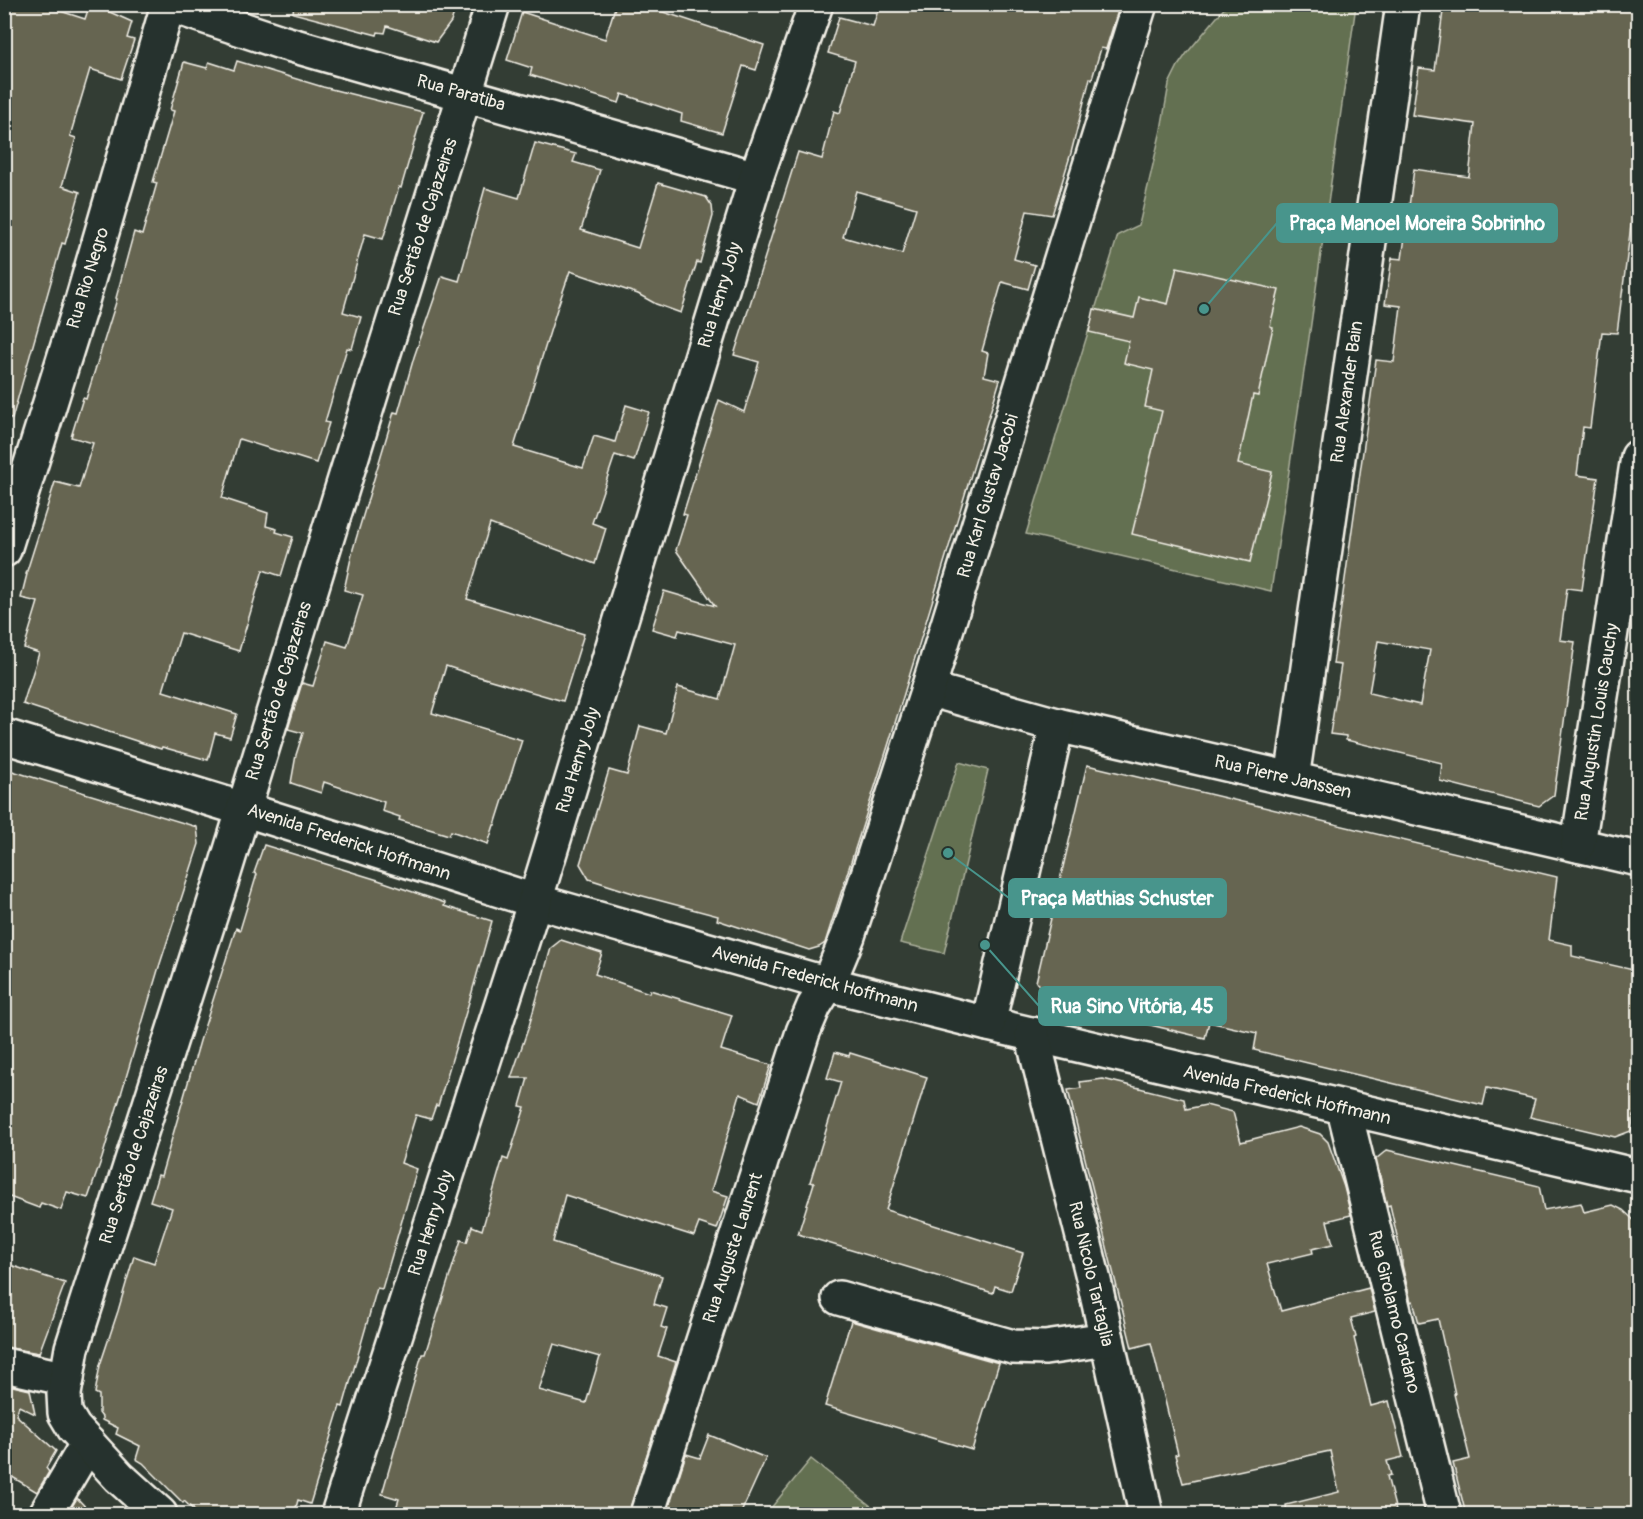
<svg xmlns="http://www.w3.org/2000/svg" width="1643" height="1519" font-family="Pangolin,sans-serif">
<rect width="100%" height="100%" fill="#333d34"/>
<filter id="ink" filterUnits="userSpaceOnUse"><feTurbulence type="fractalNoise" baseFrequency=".0167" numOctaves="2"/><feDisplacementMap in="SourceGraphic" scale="12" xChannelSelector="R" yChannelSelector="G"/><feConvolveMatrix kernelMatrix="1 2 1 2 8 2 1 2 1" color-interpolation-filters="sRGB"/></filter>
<g filter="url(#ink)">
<g fill="#636f51" stroke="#acb09c" stroke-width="1.5">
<path d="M1227,5h129l-47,333 -38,253 -245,-57 92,-299 21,-10 22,-95 8,-46 9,-18 9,-13z"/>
<path d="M959,762l29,8 -44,183 -44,-10z"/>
<path d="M811,1459l70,55h-115z"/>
</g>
<g fill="#666551" stroke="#f4f1e8" stroke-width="1.5" fill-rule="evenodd">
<path d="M4,4h35l46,15 5,-15h2l40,18 -5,16 7,2 -13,39 -31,-10 -20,67 6,2 -14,48 18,6 -15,52 -3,-1 -50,176 -8,-1z"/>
<path d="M294,4h163l-6,18 -15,20 -49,-16 -2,7 -7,-1 -1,3 -84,-22z"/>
<path d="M616,4h23l125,41 -8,25 -13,-4 -21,67 -41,-12 1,-7 -60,-20 -3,9 -89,-28 2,-7 -25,-8 15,-48 83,27z"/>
<path d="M880,4h240l-14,45 -5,-1 -9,31 -2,-1 -19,75 -19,62 -25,-4 -13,48 21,6 -7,24 -26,-7 -20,69 6,2 -4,23 16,4 -112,366 -63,197 -6,4 -10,3 -92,-30 1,-4 -79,-21 -50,-16 -9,-15 29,-94 18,5 13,-49 26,7 12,-46 42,12 15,-54 -56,-15 -2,6 -25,-7 12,-38 51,15 -39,-56 11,-35 -4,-1 36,-114 25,12 15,-50 -25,-7 64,-203 24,7 12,-48 6,2 15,-52 -27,-8 11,-36 34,9zM856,191l60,17 -14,46 -59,-17z"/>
<path d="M1444,4h194v165h-1l-4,49h-1l-15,115 -15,-1 -12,96 -7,-1 -6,48 21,3 -16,112 -15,-2 -7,52 15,2 -21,153 -15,11 -99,-25 2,-18 -96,-23v-4l-16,-2 11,-69 -8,-1 43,-304 18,2 7,-56 -16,-2 7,-46 10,1 12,-90 55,8 6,-53 -63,-9 7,-47 16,2zM1378,641l52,9 -10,55 -51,-12z"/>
<path d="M237,61l86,26 100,25 -22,76 -2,-1 -16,52 -18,-5 -22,78 18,5 -9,32 -5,-1 -22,74 4,1 -13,40 -77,-24 -17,59 46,15 -2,13 11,3 -1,3 17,5 -12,39 -18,-6 -24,81 -58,-18 -18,58 74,23 -7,23 -15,-4 -7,27 -46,-13 -1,2 -138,-45 16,-51 -15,-5 14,-46 -17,-4 6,-24h-1l29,-92 24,6 14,-45 -22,-6 12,-39 3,1 31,-100 -1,-1 18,-66 8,3 15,-52 -4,-1 21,-71 -4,-1 14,-48 23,6 2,-6 25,8z"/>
<path d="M535,143l41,11 -3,8 27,8 -19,60 57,18 20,-65 48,14 6,9 1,10 -13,47 -3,-1 -16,51 -25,-9 -18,-10 -68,-23 -13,38 -43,138 69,21 11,-32 21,6 11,-37 23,7 -15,49 -19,-6 -23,68 14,5 -11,36 -105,-40 -23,75 117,35 -21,67 -93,-27 -24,-8 -14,47 90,27 -27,85h-1l-6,19 -37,-13 -2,4 -50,-15 1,-3 -18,-6 2,-9 -60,-20 -3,11 -30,-10 5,-28 7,-22 -15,-4 14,-46 11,3 14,-45 20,6 16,-52 -19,-5 9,-41 41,-137 4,1 16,-56 28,-81 17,5 26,-93 34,10z"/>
<path d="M1177,267l102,23 -9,36 3,1 -15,69 -5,-1 -15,69 34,8 -22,90 -118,-28 30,-123 -17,-4 8,-37 -29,-7 5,-22 -40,-9 5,-23 40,9 5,-21 29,7z"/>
<path d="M1087,765l470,112 -8,63 23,5v11l66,15v124l-7,36 -16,6 -85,-20 5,-18 -48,-11 -4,17 -229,-55 3,-17 -48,-11 -4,16 -168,-40 2,-14 -3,-2z"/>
<path d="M9,770l188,57 2,17 -41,126 -56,188 -14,40 -21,-6 -6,18 -20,-7 -2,5 -35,-13v-409z"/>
<path d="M264,845l114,35 67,23 -1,3 48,15 -20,71 -34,114 -2,-1 -5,14 -15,-4 -15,48 16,6 -35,120 -5,-1 -34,119 -3,-1 -30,98 -12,-4 -4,15h-95l-15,-14 -1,2 -40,-40 -7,-4 4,-13 -24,-12 2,-6 -16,-8v-3l-3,-4v-18l-4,-2 5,-28 18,-54 16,-55 20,7 18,-55 -22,-7 8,-26 3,1 39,-135 36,-113 4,2 17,-56 -3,-1z"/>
<path d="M561,940l41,13 -7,21 54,19 1,-3 82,25 -11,35 50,15 -12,37 -19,-8 -29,97 17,5 -11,33 -18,-6 -5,13 -129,-41 -12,47 109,34 -8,28 13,4 -6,19 6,2 -9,27 18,6 -48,153h-234l5,-16 -17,-5 40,-140h3l36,-114 6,2 5,-16 10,4 21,-72 5,2 17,-53 -5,-1 8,-28h-17l18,-52 22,-78zM554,1344l46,13 -14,46 -47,-13z"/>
<path d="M835,1052l14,4 1,-3 77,24 -41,133 137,43 -12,38 -16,-5 -2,7 -195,-59 16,-51 -4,-1 31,-100 -14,-4z"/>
<path d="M1103,1079l81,20 2,10 20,-4 27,7 8,30 58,-15 21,7 8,8 16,45 7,28 -24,6 6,23 -21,5 1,4 -46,11 14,47 88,-23 6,24 -24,6 5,19 -2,1 17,68 18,-5 14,56 -16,4 4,14 -4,1 10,39h-110l-1,-10 53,-13 -9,-41 -147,32 -8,-28 3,-1 -27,-111 -19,5 -64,-258 13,-2 -1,-6z"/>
<path d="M1387,1150l152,36 5,24 37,-7 3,9 29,-7 10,5 15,14v291h-172l-13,-52 17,-4 -16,-65h1l-17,-75 -19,4 -6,-22 -2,1 -9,-37v-7l-12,-53 -3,1 -11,-47z"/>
<path d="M4,1263l61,20 -26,70 -35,-6z"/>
<path d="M851,1321l148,42 -27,87 -147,-44z"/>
<path d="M4,1384l26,6 5,24 -16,-8 -3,9 40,36 -10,17 3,4 -12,20 -33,-20z"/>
<path d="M709,1435l57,23 -26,57h-59l1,-4 -13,-4 17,-53 14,4z"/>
<path d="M77,1498l15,16v1h-18l-5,-4z"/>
</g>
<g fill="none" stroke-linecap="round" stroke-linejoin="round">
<defs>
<g id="minor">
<path d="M167,4l114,38 475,136"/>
<path d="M4,550l77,-246 87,-299"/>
<path d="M928,689l129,36 581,134"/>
<path d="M4,736l239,73 292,92 293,83 160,40 650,152"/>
<path d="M1292,779l111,-775"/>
<path d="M1578,845l60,-388"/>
<path d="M988,1024l69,-299"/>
<path d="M1032,1034l62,247 52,233"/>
<path d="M1344,1109l100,405"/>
<path d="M839,1298l174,49 32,1 62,-9"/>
<path d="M4,1365l63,14"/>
<path d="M46,1514l42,-71"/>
<path d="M160,1514l-41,-37 -45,-49 -9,-15 -1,-19 8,-46 152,-475 152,-495 117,-374"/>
<path d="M338,1514l197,-613 221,-723 60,-174"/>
<path d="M647,1514l156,-482 11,-26 14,-22 20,-48 80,-247 212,-685"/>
</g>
</defs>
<use href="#minor" stroke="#f4f1e8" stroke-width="38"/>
<use href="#minor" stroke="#26332d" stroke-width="33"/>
</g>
</g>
<g text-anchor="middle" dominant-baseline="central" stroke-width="4.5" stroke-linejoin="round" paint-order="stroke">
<g font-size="18" fill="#f4f1e8" stroke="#26332d">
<text transform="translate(461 93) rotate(16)">Rua Paratiba</text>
<text transform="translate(423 227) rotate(-72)">Rua Sertão de Cajazeiras</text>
<text transform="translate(88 278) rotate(-73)">Rua Rio Negro</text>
<text transform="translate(720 295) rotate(-73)">Rua Henry Joly</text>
<text transform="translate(1347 392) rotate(-82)">Rua Alexander Bain</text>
<text transform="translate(988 496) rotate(-73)">Rua Karl Gustav Jacobi</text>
<text transform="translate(279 691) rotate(-73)">Rua Sertão de Cajazeiras</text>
<text transform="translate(1597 722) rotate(-81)">Rua Augustin Louis Cauchy</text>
<text transform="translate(578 760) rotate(-73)">Rua Henry Joly</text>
<text transform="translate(1283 777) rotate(13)">Rua Pierre Janssen</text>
<text transform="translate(349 842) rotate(18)">Avenida Frederick Hoffmann</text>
<text transform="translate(815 979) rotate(15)">Avenida Frederick Hoffmann</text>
<text transform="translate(1287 1095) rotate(13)">Avenida Frederick Hoffmann</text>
<text transform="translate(134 1155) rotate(-72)">Rua Sertão de Cajazeiras</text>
<text transform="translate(431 1223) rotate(-72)">Rua Henry Joly</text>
<text transform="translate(733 1248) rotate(-72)">Rua Auguste Laurent</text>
<text transform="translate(1091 1274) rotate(77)">Rua Nicolo Tartaglia</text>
<text transform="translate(1394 1312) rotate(76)">Rua Girolamo Cardano</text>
</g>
</g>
<path fill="none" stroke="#48958c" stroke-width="2" d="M1204 309L1277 223M948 853L1009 898M985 945L1039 1006"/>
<g fill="#48958c" stroke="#26332d" stroke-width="2">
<circle cx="1204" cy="309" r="6"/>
<circle cx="948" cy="853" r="6"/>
<circle cx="985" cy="945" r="6"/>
</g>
<g fill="#48958c" stroke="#48958c" stroke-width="2">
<rect x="1277" y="204" width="280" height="38" rx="6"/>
<rect x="1009" y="879" width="217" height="38" rx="6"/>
<rect x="1039" y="987" width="187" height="38" rx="6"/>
</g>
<g font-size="20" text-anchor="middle" font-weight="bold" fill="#fff">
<text x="1417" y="230">Praça Manoel Moreira Sobrinho</text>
<text x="1117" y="905">Praça Mathias Schuster</text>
<text x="1132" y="1013">Rua Sino Vitória, 45</text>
</g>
<rect width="1643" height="1519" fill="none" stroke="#26332d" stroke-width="24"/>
<rect x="12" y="12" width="1619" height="1495" fill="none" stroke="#f4f1e8" stroke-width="2" filter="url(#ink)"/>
</svg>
